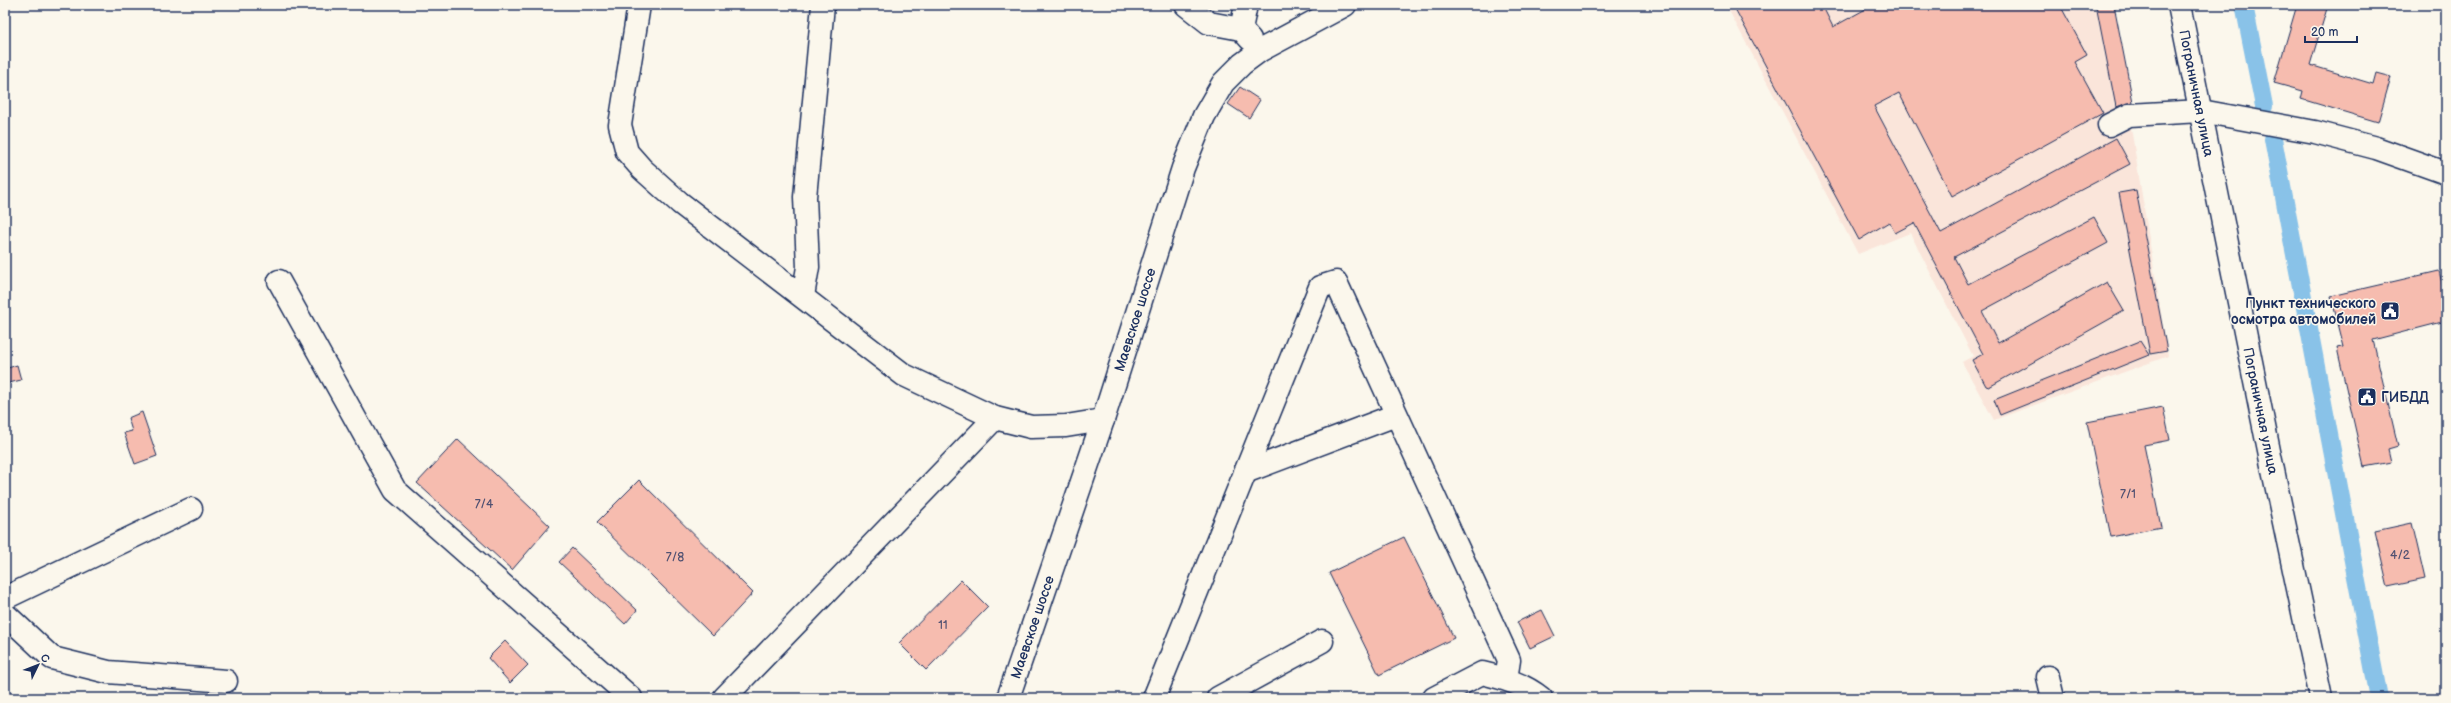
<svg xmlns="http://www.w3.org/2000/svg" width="2451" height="703" font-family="'Balsamiq Sans',sans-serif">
<rect width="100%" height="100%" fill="#fbf7ec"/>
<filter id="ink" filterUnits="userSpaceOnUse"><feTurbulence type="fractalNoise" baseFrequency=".025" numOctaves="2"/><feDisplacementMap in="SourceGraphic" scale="8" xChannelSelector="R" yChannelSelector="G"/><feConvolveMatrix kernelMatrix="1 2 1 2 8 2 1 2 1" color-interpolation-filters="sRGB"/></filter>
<g filter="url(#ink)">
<path fill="#fae5da" d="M1726,5h379l24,110 39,241 -174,64 -32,-58 11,-6 -63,-123 -52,21z"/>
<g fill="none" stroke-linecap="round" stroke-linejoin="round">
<g stroke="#89c2e8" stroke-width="18">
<path d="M2244,5l20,101"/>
<path d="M2273,139l106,559"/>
</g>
</g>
<g fill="#f6bcaf" stroke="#1b2f5e">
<path d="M1733,5h89l11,22 40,-22h187l27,50 -12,7 28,51 -151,83 -53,-103 -25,13 67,127 175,-95 14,26 -176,93 14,27 126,-67 14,26 -126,68 16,32 109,-61 17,29 -135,76 -3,-1 -14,-26 11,-6 -69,-131 -19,10 -6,-11 -30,18z"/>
<path d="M2096,5h18l19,97 -17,5z"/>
<path d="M2297,5h31l-18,60 63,19 3,-11 15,4 -13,45 -77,-23 2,-8 -29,-8z"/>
<path d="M1240,87l20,13 -11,18 -21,-14z"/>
<path d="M2136,190l31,161 -17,3 -31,-161z"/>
<path d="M2439,271l7,29v21l-73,19 25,106 -10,3 3,13 -27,5 -27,-119 7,-1 -13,-51z"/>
<path d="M2140,341l9,14 -149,60 -6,-15z"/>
<path d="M17,365l4,15 -16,4v-15z"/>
<path d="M2163,407l7,33 -26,5 17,82 -50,10 -24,-115z"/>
<path d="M142,412l15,44 -22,8 -11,-31 8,-2 -4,-13z"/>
<path d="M458,439l92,87 -38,44 -95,-87z"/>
<path d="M639,480l114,113 -40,43 -116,-114z"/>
<path d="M2412,523l13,56 -37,8 -13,-56z"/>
<path d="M1404,537l50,101 -75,37 -50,-102z"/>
<path d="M572,548l65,62 -12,14 -66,-62z"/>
<path d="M961,580l27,27 -62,63 -27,-27z"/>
<path d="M1542,610l13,26 -25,12 -13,-26z"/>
<path d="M505,641l23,24 -18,18 -22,-25z"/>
</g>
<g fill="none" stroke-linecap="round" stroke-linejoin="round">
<defs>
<g id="minor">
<path d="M639,5l-19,120 7,27 15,17 38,34 224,172 91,43 36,9 35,-1 37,-6"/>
<path d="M1186,5l23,18 32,6"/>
<path d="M1246,5l-5,24 9,10"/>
<path id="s1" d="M2179,5l91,451 51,242"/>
<path d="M2109,125l20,-10 72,-4 114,21 61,16 70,25"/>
<path d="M279,281l116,209 236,208"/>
<path d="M803,296l5,-29 -3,-70 18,-192"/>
<path d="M1245,472l151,-57"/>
<path d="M5,598l186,-89"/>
<path d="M5,614l47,44 56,14 118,9"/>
<path d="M2048,677l5,21"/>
<path d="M724,698l271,-280"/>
<path id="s2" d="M1008,698l95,-278 80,-252 21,-52 19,-33 19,-19 19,-14 84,-45"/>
<path d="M1154,698l166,-411 16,-5 173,378 -3,19"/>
<path d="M1218,698l104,-57"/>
<path d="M1434,698l48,-25c21,5 42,11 59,25"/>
</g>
</defs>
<use href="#minor" stroke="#1b2f5e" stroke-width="25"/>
<use href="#minor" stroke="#fbf7ec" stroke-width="22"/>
</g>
</g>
<defs>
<symbol id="civic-square" viewBox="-11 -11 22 22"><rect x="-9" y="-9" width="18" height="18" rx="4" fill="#1b2f5e" stroke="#fbf7ec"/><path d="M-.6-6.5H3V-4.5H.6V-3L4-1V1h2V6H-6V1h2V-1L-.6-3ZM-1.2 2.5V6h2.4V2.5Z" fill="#fff"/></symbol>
</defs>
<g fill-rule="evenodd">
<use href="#civic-square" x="2379" y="300" width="22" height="22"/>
<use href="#civic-square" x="2356" y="386" width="22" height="22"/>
</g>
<g text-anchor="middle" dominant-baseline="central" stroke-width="3" stroke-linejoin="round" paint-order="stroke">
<g font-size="12" fill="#525272">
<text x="2128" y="494">7/1</text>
<text x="484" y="504">7/4</text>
<text x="2400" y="555">4/2</text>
<text x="675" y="557">7/8</text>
<text x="943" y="625">11</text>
</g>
<g font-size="14" fill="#1b2f5e" stroke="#fbf7ec">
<text stroke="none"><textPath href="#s1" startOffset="90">Пограничная улица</textPath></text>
<text stroke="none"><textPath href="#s2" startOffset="399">Маевское шоссе</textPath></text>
<text stroke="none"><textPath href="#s1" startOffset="414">Пограничная улица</textPath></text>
<text stroke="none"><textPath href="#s2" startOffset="75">Маевское шоссе</textPath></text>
</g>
<g font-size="14" font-weight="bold" fill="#1b2f5e" stroke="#fbf7ec" text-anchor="end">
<text x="2376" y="303">Пункт технического<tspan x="2376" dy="16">осмотра автомобилей</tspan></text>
<text x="2381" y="397" text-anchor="start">ГИБДД</text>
</g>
</g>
<rect width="2451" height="703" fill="none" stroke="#fbf7ec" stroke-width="20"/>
<rect x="10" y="10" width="2431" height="683" fill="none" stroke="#1b2f5e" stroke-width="1.5" filter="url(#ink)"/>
<g transform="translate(38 665) rotate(47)" stroke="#fbf7ec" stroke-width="3" paint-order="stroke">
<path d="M0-3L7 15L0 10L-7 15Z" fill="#1b2f5e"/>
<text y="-6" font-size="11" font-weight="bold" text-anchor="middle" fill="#1b2f5e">С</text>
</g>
<path d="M2305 36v6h52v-6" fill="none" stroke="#1b2f5e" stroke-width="2"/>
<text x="2311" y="36" font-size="12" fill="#1b2f5e" stroke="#fbf7ec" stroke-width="3" paint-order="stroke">20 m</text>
</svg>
